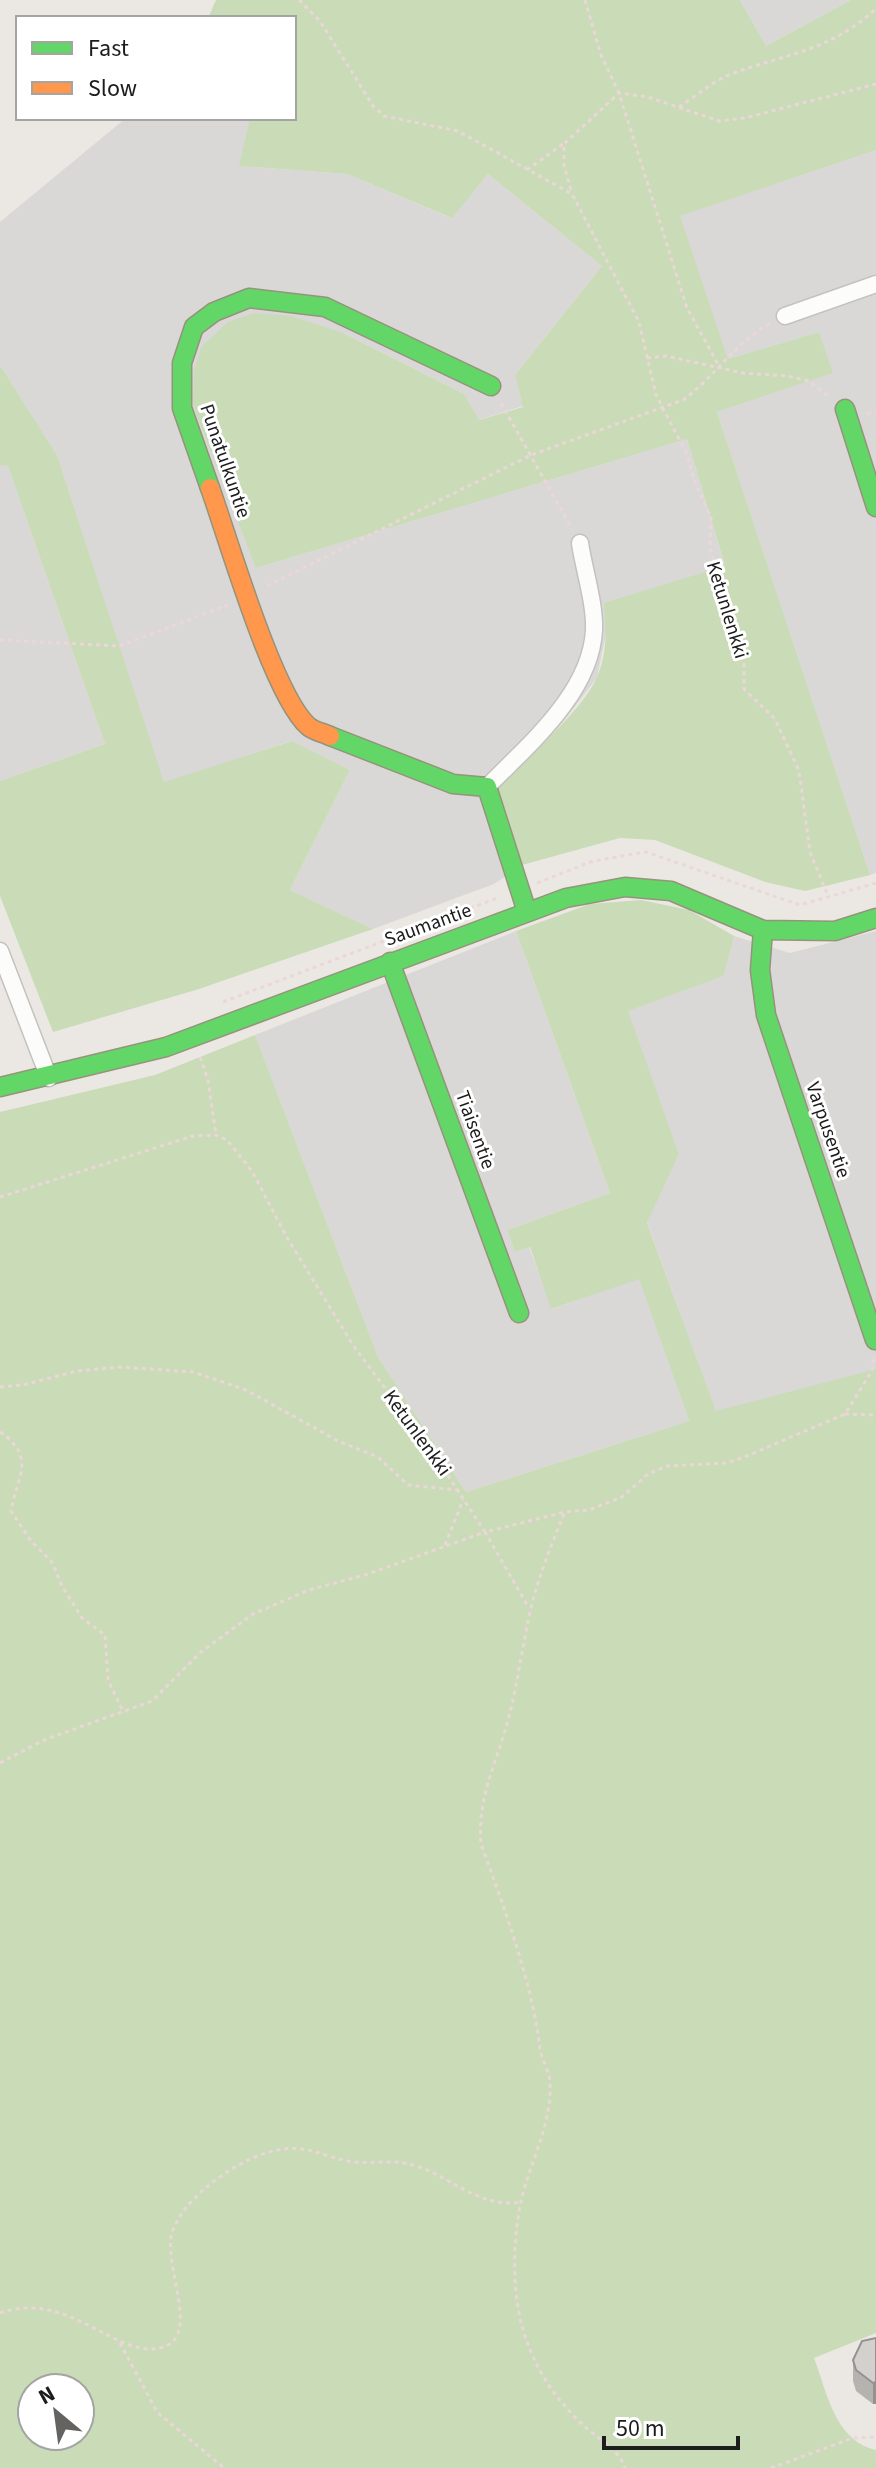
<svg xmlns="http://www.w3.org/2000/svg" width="876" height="2468" font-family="'Source Sans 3',sans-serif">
<rect width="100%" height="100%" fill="#ebe8e4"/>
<g fill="#dad8d6">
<path d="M740,0h111l-85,46z"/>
<path d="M126,118h124l-10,48 107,8 104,44 37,-44 114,92 -87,109 8,31 -45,14 -14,-26 -121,-61 -87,235 431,-129 38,128 -122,36 4,26 -10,49 -35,45 -38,38 -2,104 -28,19 -121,45 -83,-39 60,-120 -59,-29 -127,42 -107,-328 -57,-90v-143z"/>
<path d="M876,150v723l-6,2 -153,-463 115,-39 -13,-41 -91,27 -49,-143z"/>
<path d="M0,465l8,1 97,278 -105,37z"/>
<path d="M516,931l94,262 -103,37 8,22 14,-5 23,62 87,-31 50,143 -223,71 -88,-135 -123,-322z"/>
<path d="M876,931v439l-160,42 -69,-190 32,-68 -52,-143 97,-35 10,-40 56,17z"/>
</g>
<g fill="#c9dbb7" fill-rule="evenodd">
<path d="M216,0h524l26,46 85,-46h25v150l-196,66 48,143 91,-27 14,41 -116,39 153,463 -65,16 -40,-9 -110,-42 -35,-2 -98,27 -25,-76c26,-27 87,-80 100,-112 10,-22 10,-50 6,-74l122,-37 -38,-127 -431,129 -63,-163 1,-33 7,-25 27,-25 26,-9 37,3 52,17 121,61 15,26 44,-13 -8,-32 87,-109 -114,-92 -36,44 -105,-44 -108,-8 11,-48h44v-100h-86z"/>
<path d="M0,365l57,90 107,327 128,-41 58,29 -60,120 83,39 -174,60 -146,43 -53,-136v-115l105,-37 -97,-278 -8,-1z"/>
<path d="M641,900l48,10 45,26 -10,40 -96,35 51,143 -32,69 69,188 160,-42v964l-62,25c13,34 21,83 62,92v18h-876v-1356l155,-37 100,-40 123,322 88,135 223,-71 -50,-142 -88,30 -21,-62 -15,5 -8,-22 103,-37 -94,-262 74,-27zM32,2388h48v48h-48z"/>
</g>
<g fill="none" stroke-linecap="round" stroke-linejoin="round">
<defs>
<g id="street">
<path d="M785,316l91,-32"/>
<path d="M487,787c41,-42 104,-94 107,-157 1,-27 -10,-60 -14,-87"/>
<path d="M0,951l49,127"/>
</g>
<g id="fast">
<path d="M845,409l31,98"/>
<path d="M210,488l-28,-80v-45l12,-36 20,-15 35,-14 76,9 166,79"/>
<path d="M330,736l123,48 34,3 40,125"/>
<path d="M763,930l-3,40 6,45 109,325"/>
<path d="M390,962l129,351"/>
<path d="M0,1087l166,-40 400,-149 59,-11 46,4 92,39 72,1 41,-13"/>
</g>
<path id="slow" d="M210,488c18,50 63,207 98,238 5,5 16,7 22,10"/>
</defs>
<use href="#street" stroke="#c3c2c0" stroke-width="19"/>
<use href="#fast" stroke="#96937c" stroke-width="21"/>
<use href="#slow" stroke="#96937c" stroke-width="21"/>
<g stroke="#ebd7d8" stroke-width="3" stroke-dasharray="4 4" stroke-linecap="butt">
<path d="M299,0l21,21 53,85 11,10 74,15 114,63 67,128 17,73 31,59 8,29 16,34 -1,32 34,104v36l31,30 24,52 11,81 18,44"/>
<path d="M585,0l16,55 18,38 68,215 33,60"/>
<path d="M679,107c16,-10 34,-26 52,-33 58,-21 96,-22 145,-65"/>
<path d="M527,170l36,-26"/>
<path d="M571,190l-7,-24v-22l55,-51 29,4 71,24 26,-3 131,-34"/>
<path d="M647,358l19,-2 77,17 45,3 21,5 20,16"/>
<path d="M501,403l71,126"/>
<path d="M867,414l9,-2"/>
<path d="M267,586l264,-131 152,-55c32,-23 52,-58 87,-76"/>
<path d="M0,640l119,6 109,-41"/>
<path d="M537,883l56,-22 53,-9 154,53 76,-22"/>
<path d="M223,1002l277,-105"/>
<path d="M200,1057l8,23 8,55"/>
<path d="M0,1197l193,-61 23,-1 11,5 25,31 34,65 67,109 80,108 52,79 80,-20 24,-2 33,-13 26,-23 19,-8 59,-3 16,-5 103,-44 27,-43 2,-12"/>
<path d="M0,1387l23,-2 54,-14 44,-4 72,5 53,18 94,52 38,15 30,28 50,5"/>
<path d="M845,1414l31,1"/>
<path d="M0,1432c37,25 17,44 11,79l20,30 21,21 10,24 20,32 23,17 3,45 16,33"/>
<path d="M564,1514c-13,31 -26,64 -34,98 -9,41 -14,85 -27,125 -12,38 -25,65 -22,107 24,67 50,134 59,204 1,12 10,23 10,35 2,41 -20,79 -29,118 -8,37 -9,85 0,121 10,41 32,75 62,103 15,14 35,23 42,43"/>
<path d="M445,1545l18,-45"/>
<path d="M0,1763l44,-23 108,-39 49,-49 52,-38 56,-24 59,-16 117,-42 44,76"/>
<path d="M0,2313c71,-25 120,52 166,33 33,-14 -3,-82 6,-113 11,-37 70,-77 106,-83 30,-6 42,6 70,11 20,4 41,-2 61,3 39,9 68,45 112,38"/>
<path d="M120,2343l37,69 67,56"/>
<path d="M771,2468l82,-30 23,-1"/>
</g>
<use href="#street" stroke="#fcfcfb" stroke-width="16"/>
<use href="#fast" stroke="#63d668" stroke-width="18"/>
<use href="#slow" stroke="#ff974d" stroke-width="18"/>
</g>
<path fill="#b5b3b0" d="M876,2338l-3,66 -17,-13 -3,-10v-21z"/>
<path fill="#949290" d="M876,2382v22h-3v-21z"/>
<path fill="#d3d0cd" stroke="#949290" stroke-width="2" d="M876,2338v44l-3,1 -17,-13 -3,-10 9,-19z"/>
<g text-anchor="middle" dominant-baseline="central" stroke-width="6" stroke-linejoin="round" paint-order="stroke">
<g font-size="20" fill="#1c1c1c" stroke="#fff">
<text transform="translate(225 461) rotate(71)">Punatulkuntie</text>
<text transform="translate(727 610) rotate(73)">Ketunlenkki</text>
<text transform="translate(428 925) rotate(-20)">Saumantie</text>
<text transform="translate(475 1130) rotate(70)">Tiaisentie</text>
<text transform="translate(828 1130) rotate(71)">Varpusentie</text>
<text transform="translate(417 1433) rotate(54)">Ketunlenkki</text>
</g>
</g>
<rect x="16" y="16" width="280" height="104" fill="#ffffff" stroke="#a4a4a4" stroke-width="2"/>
<rect x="32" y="42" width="40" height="12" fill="#63d668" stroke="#a4a4a4" stroke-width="2"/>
<text x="88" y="56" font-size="24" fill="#1c1c1c">Fast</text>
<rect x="32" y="82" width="40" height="12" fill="#ff974d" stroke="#a4a4a4" stroke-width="2"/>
<text x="88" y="96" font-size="24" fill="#1c1c1c">Slow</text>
<g transform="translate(56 2412) rotate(331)"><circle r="38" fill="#ffffff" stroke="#a4a4a4" stroke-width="2"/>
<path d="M0-6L14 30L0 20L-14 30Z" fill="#646362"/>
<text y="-12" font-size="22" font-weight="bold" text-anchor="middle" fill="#1c1c1c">N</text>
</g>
<path d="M604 2436v12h134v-12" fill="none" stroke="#1c1c1c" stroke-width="4"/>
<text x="616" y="2436" font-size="24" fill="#1c1c1c" stroke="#ffffff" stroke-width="6" paint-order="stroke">50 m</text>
</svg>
